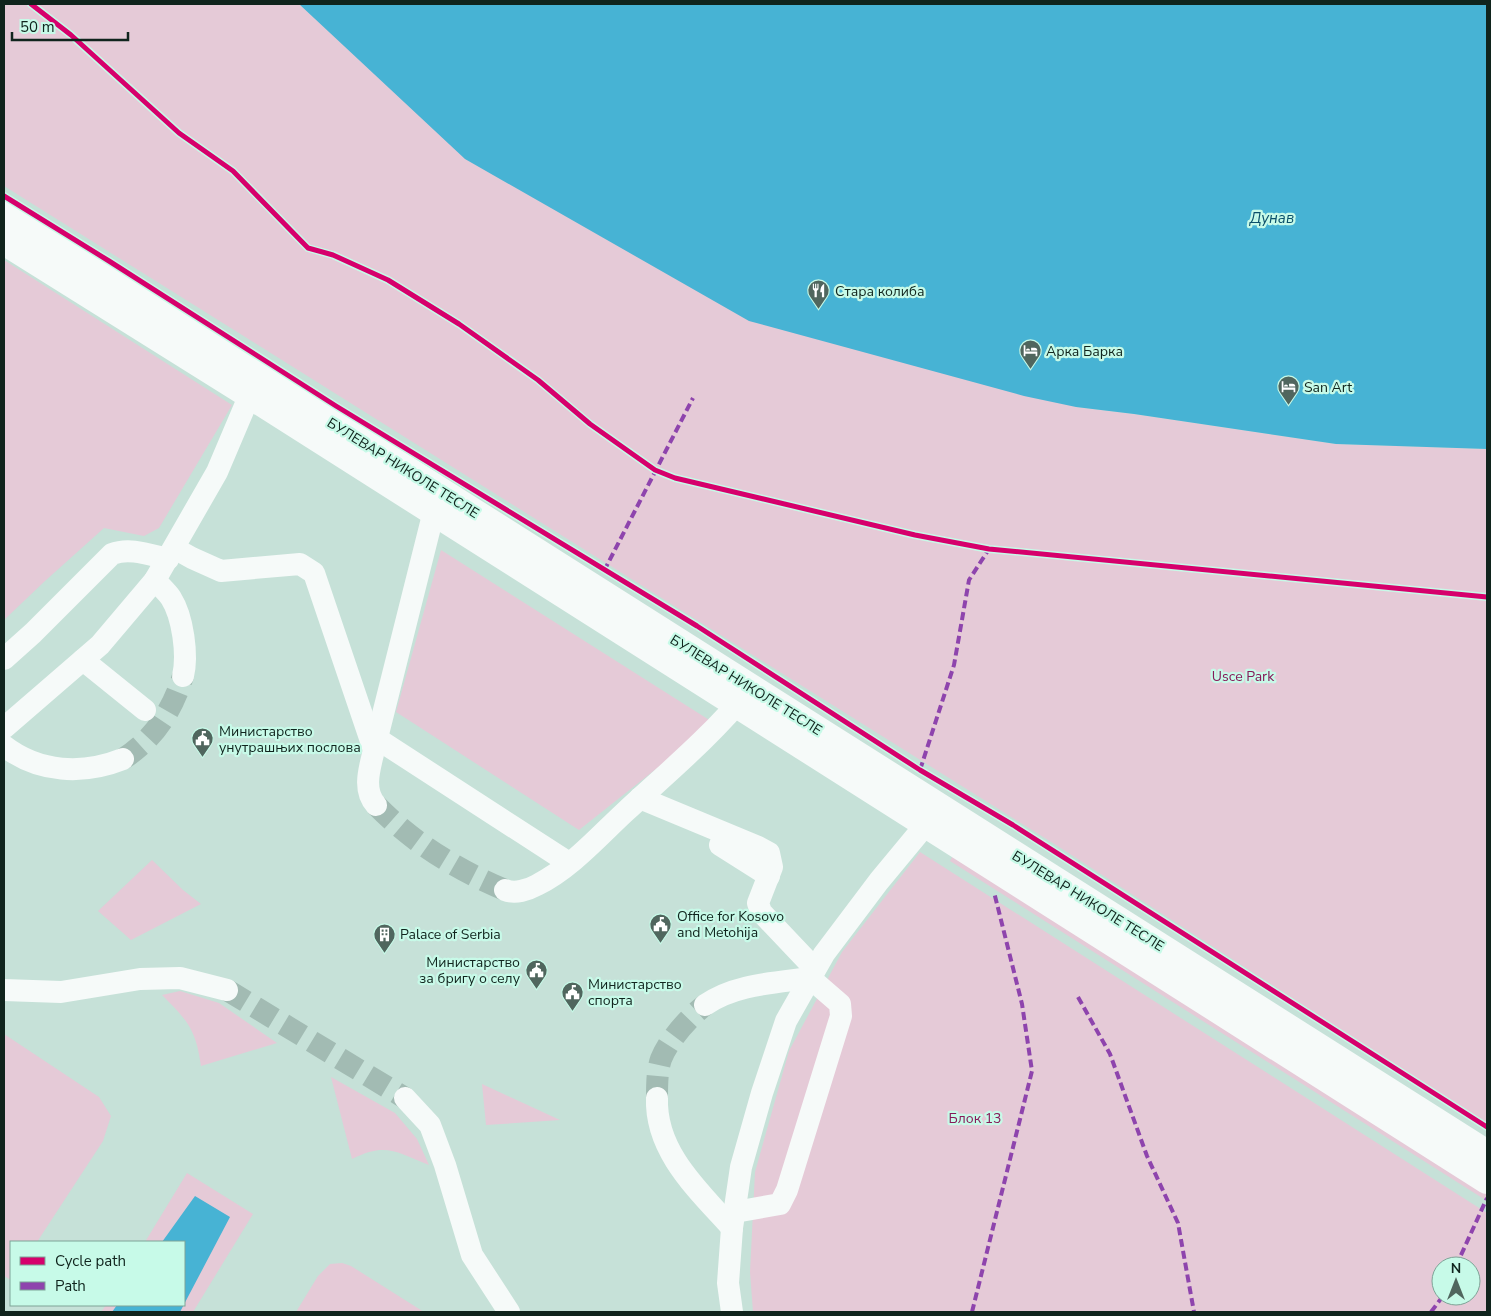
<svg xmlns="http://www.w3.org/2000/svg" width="1491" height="1316" font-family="'Nunito Sans',sans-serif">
<rect width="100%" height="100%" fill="#c6e1d8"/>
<g fill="#e5cad7" fill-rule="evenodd">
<path d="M4,4h295l20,18 757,385 58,7 202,30 151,5v675l-431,-279 -1052,-659z"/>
<path d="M4,260l228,145 -73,123 -15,8 -40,-8 -59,53 -41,39z"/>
<path d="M441,550l273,173 -135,107 -183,-118z"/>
<path d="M920,852l567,361v99h-734l-3,-40 5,-100 34,-121 53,-99zM1441,1266h30v30h-30z"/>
<path d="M954,854l533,336v11l-537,-340z"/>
<path d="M152,860l31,30 18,14 -70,36 -33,-29z"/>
<path d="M180,991l39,12 58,40 -76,23c-5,-37 -14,-46 -39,-71z"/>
<path d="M4,1034l95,63 12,19 -8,25 -66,101h-26v38l-7,-4z"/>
<path d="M331,1077l64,36 22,26 12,26c-33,-13 -43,-23 -77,-6z"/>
<path d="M482,1084l78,36 -74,5z"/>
<path d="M187,1173l66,41 -60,98h-92l5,-7h78v-63h-39z"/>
<path d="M342,1263l9,3 73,46h-128l22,-36 12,-12z"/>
</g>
<g fill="#47b3d4">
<path d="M299,4h1188v445l-151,-5 -202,-30 -58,-7 -52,-11 -275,-75 -284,-162z"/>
<path d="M195,1196l35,21 -50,95h-68l5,-7h67v-63h-22z"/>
</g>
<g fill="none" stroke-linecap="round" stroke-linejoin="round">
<g stroke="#a2bbb3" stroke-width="22" stroke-dasharray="22 11" stroke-linecap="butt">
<path d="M123,759c31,-20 49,-48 60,-83"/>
<path d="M376,805c36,37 81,65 129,85"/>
<path d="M227,990l178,108"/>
<path d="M657,1098c0,-13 0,-27 4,-39 7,-18 28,-42 44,-54"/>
</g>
<g stroke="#f6faf9" stroke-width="22">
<path d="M174,548l18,10 29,13 79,-7 14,9 60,177"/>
<path d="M155,580c5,6 12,12 16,18 12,19 17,57 12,78"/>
<path d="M4,659l29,-26 79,-79c18,-7 38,1 56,5"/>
<path d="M83,660l62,50"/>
<path d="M4,728l96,-83 55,-65 62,-108 39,-92"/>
<path d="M376,738l193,125"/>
<path d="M4,746c35,27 79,29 119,13"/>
<path d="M640,798l118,49 11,6 3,14 -14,36 3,9 54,57"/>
<path d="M376,805c-14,-15 -6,-38 -2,-55l60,-239 8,-12"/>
<path d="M725,834l-5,11 49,31"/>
<path d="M505,890c10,4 23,0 32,-5 34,-17 61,-48 88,-73 42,-39 87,-76 123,-121"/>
<path d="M4,990l57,2 79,-13 40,-1 47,12"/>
<path d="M705,1005c30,-21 70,-22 105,-27l30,26 1,12 -54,174 -7,14 -45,8"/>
<path d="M405,1098l25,27 15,40 27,90 37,57"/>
<path d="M657,1098c-2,54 42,93 75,130"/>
<path d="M732,1312l-4,-29 4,-55 9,-61 21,-74 24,-72 38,-67 55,-73 58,-70"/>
</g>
<g stroke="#f6faf9" stroke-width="28">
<path d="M4,215l1483,939"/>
<path d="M4,241l246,154 1237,785"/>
</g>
<g stroke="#8e44ad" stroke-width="4" stroke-dasharray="8 4" stroke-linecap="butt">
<path d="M604,571l89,-173"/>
<path d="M920,770l34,-105 15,-85 20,-31"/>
<path d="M1078,997l32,57 37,102 31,67 16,89"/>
<path d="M1456,1266l31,-68"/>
<path d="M972,1312l60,-241 -10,-67 -28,-112"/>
<path d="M1431,1312l12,-16"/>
</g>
<defs>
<g id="cycleway">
<path d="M31,4l40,31 108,98 54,38 75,77 25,7 55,25 71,44 79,56 52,44 65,46 20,8 240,57 74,14 498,48"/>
<path d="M4,196l105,65 227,145 361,220 223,144 93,55 474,302"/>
</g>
</defs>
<use href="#cycleway" stroke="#c7fae8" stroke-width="8"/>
<use href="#cycleway" stroke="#d6006c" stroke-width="5"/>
</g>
<defs>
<symbol id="restaurant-pin" viewBox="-11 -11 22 30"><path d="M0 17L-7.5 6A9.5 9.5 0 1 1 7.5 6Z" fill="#50665e" stroke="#c7fae8"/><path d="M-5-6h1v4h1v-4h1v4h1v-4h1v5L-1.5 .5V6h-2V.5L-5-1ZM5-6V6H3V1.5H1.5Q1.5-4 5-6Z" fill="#fff"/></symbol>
<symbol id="hotel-pin" viewBox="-11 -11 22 30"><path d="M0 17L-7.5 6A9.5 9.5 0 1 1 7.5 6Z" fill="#50665e" stroke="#c7fae8"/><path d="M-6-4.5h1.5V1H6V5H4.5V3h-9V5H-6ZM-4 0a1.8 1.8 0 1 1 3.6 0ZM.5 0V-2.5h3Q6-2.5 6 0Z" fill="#fff"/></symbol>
<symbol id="civic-pin" viewBox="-11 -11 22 30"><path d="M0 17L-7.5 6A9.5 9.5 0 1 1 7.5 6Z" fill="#50665e" stroke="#c7fae8"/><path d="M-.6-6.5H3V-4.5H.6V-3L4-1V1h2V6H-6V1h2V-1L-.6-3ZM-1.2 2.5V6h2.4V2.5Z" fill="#fff"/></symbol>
<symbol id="building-pin" viewBox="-11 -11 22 30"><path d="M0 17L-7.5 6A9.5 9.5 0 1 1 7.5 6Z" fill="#50665e" stroke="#c7fae8"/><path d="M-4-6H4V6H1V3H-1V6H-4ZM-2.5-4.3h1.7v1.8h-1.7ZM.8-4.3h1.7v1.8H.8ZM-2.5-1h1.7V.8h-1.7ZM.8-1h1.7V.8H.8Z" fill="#fff"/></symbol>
</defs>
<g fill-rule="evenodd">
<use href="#restaurant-pin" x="806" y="278" width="25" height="34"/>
<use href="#hotel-pin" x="1018" y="338" width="25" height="34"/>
<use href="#hotel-pin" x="1276" y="374" width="25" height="34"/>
<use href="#civic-pin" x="190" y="726" width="25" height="34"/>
<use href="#civic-pin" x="648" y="912" width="25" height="34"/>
<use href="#building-pin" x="372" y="922" width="25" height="34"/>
<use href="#civic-pin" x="524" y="958" width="25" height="34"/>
<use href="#civic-pin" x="560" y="980" width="25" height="34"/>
</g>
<g text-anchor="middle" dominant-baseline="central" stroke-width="4.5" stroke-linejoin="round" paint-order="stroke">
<g font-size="14" fill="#10241d" stroke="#c7fae8" text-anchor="start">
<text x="835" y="291">Стара колиба</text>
<text x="1046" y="351">Арка Барка</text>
<text x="1304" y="387">San Art</text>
<text x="219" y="731">Министарство<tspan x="219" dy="16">унутрашњих послова</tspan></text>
<text x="677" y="916">Office for Kosovo<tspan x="677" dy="16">and Metohija</tspan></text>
<text x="400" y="934">Palace of Serbia</text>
<text x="520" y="962" text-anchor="end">Министарство<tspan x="520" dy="16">за бригу о селу</tspan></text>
<text x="588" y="984">Министарство<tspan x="588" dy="16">спорта</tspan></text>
</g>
<g font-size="14" fill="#10241d" stroke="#c7fae8">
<text transform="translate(403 468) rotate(32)">БУЛЕВАР НИКОЛЕ ТЕСЛЕ</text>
<text transform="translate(746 685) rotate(32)">БУЛЕВАР НИКОЛЕ ТЕСЛЕ</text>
<text transform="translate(1088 901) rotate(32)">БУЛЕВАР НИКОЛЕ ТЕСЛЕ</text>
</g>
<g font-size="14" fill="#861a59" stroke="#c7fae8">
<text x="1243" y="676">Usce Park</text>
<text x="975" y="1118">Блок 13</text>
</g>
<g font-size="15" font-style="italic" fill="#0b506b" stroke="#c7fae8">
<text x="1272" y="218">Дунав</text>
</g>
</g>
<rect width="1491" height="1316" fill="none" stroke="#10241d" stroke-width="10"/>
<rect x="10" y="1241" width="175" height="65" fill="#c7fae8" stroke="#7ea497"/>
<rect x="20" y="1257" width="25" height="8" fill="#d6006c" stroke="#7ea497"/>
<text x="55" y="1266" font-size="15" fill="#10241d">Cycle path</text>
<rect x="20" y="1282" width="25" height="8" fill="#8e44ad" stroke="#7ea497"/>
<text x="55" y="1291" font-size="15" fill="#10241d">Path</text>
<g transform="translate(1456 1281)"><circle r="24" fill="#c7fae8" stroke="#7ea497"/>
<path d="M0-4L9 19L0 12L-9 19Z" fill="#50665e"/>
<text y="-8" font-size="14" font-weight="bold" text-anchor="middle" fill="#10241d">N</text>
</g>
<path d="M12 32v8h116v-8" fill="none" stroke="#10241d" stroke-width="2.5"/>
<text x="20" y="32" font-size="15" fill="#10241d" stroke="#c7fae8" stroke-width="4" paint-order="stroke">50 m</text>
</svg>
